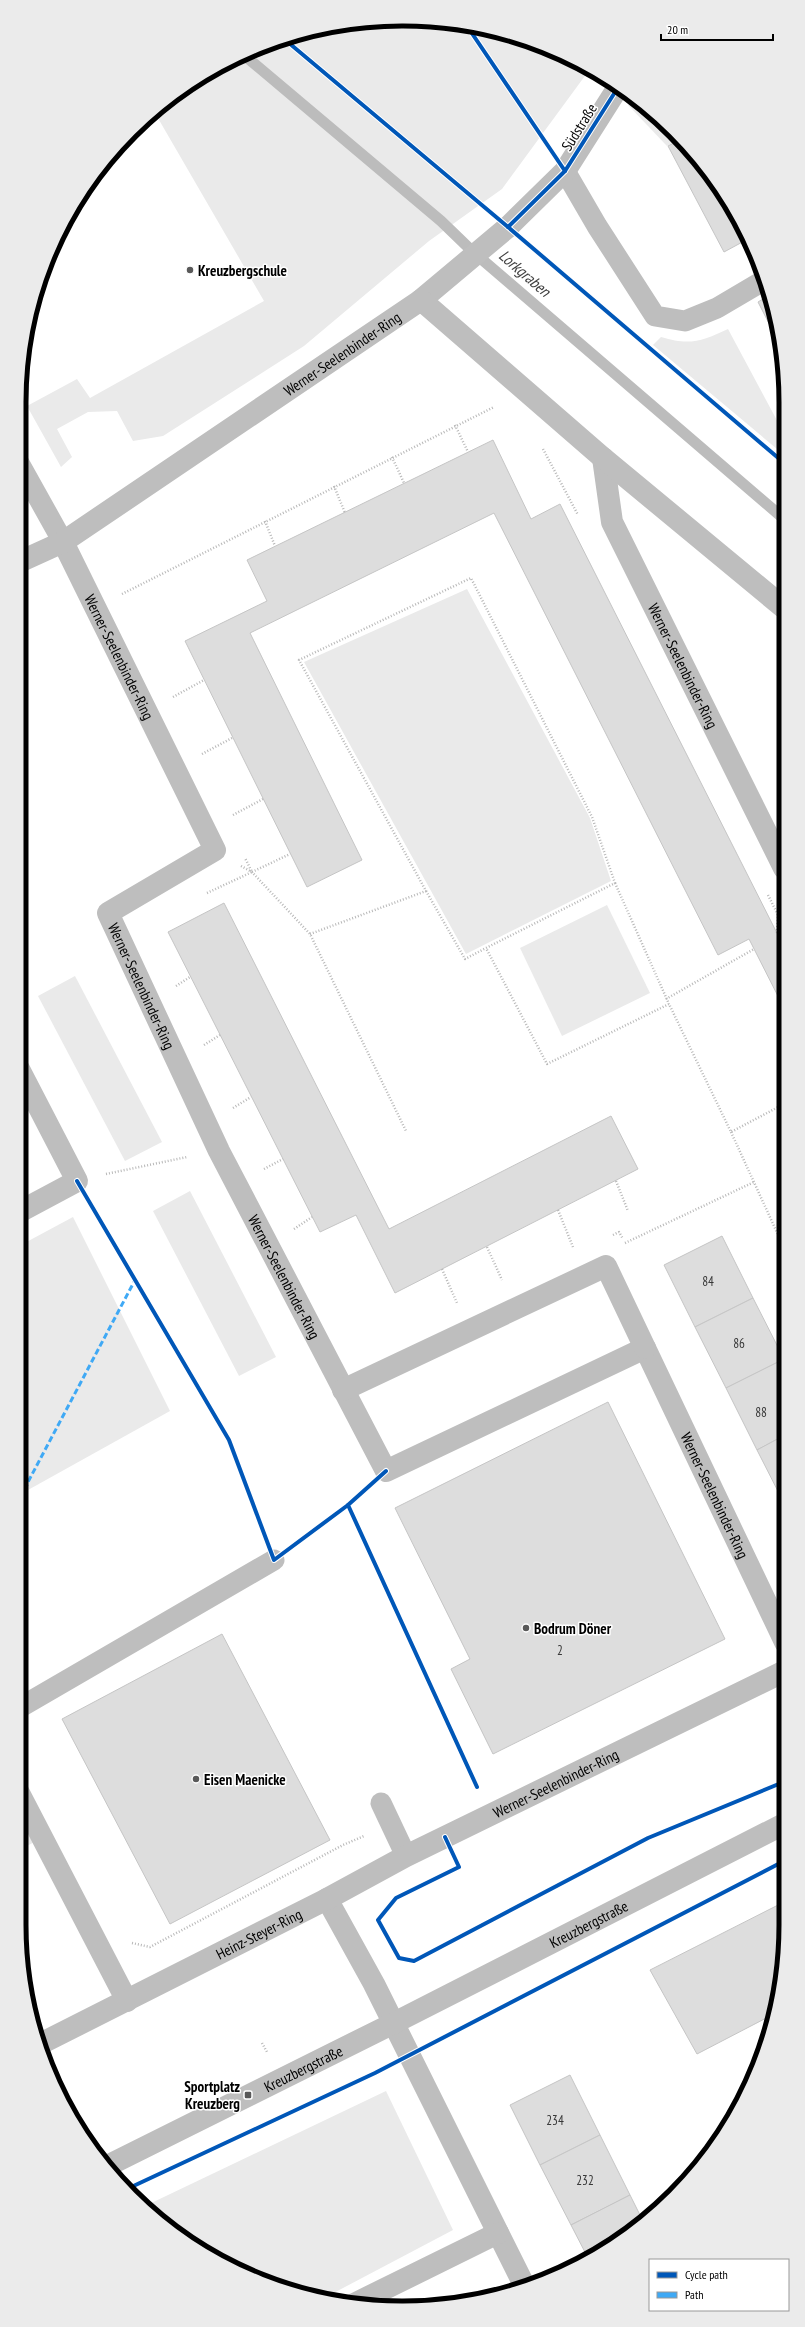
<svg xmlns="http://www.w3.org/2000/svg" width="805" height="2327" font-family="'PT Sans Narrow',sans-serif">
<rect width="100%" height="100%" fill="#fff"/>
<g fill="#eaeaea">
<path d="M427,20l75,12 88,37 -88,120 -73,52 -125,105 -141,90 -30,5 -16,-30 -29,1 -31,17 15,28 -11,10 -34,-61 50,-27 13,19 174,-97 -109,-188 -8,4 64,-47 68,-31 73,-17z"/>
<path d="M632,101l47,39 -12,6 -39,-41z"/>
<path d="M728,329l53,99h2v26l-130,-109 8,-8c29,9 41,4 67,-8z"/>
<path d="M467,589l123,229 21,63 -145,73 -162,-292z"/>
<path d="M607,905l43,88 -88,43 -42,-88z"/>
<path d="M75,976l87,166 -37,19 -87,-165z"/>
<path d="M190,1191l86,166 -37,19 -86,-165z"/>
<path d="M73,1217l97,194 -151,84v-249z"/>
<path d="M19,1774l31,60 -31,16z"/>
<path d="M386,2091l67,139 -127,67 -93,-29 -64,-39 -24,-23z"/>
</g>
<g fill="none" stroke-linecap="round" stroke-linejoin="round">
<path stroke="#bcbcbc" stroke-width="11" d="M244,55l197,166 30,29 312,268"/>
</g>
<g fill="#ddd" stroke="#c5c5c5">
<path d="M680,140l11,9 56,84 1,6 -24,13 -56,-106z"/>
<path d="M766,297l14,48 -22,-43z"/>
<path d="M493,440l38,79 29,-15 224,443v61l-35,-69 -31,16 -224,-442 -244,120 112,227 -55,27 -122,-246 82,-40 -20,-41z"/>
<path d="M224,903l165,326 222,-113 27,53 -243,124 -39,-78 -36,17 -152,-300z"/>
<path d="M722,1236l31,62 -58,29 -31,-62z"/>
<path d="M753,1298l31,61 -58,29 -31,-61z"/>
<path d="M784,1359l1,76 -28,15 -31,-62z"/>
<path d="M608,1402l117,237 -232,115 -42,-85 19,-10 -75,-151z"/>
<path d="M785,1435v70l-28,-55z"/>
<path d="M222,1634l108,206 -160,84 -108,-205z"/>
<path d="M786,1901v23l-12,90 -77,40 -47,-84z"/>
<path d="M570,2075l30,60 -60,30 -30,-60z"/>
<path d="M600,2135l30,60 -59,30 -31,-60z"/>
<path d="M630,2195l13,26 -27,22 -29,13 -16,-31z"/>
</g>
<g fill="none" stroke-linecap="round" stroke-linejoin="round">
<g stroke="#b8b8b8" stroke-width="2.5" stroke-dasharray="1 2" stroke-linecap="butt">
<path d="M455,425l13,27"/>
<path d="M543,449l35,66"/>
<path d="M392,457l12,26"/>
<path d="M334,486l11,27"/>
<path d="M265,521l10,25"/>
<path d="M122,594l372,-187"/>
<path d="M173,697l31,-17"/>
<path d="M202,754l30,-16"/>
<path d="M233,815l30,-16"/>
<path d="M241,866l11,6 58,62 96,197"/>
<path d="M252,872l38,-18"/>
<path d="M615,883l54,121"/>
<path d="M426,891l39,68 21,-11"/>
<path d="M207,893l45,-21 -7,-14"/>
<path d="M768,895l10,20 6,-3"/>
<path d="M777,933l1,-18"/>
<path d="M310,934l116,-43 -127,-231 172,-82 121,239 23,66 -129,65 61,116 122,-60 62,128 53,-28"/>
<path d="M176,986l14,-9"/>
<path d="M666,999l88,-50"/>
<path d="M204,1045l16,-10"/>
<path d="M233,1108l18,-11"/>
<path d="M731,1132l54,118"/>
<path d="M264,1169l19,-10"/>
<path d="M106,1174l81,-17"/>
<path d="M616,1181l12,30"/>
<path d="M93,1208l136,232 34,92"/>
<path d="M558,1210l15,37"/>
<path d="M294,1229l18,-12"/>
<path d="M613,1235l6,-3 4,7"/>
<path d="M625,1243l129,-61"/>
<path d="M19,1247l7,-3"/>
<path d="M487,1247l15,33"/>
<path d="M442,1269l15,34"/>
<path d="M363,1491l-15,14 129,282"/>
<path d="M298,1542l50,-37"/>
<path d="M778,1550l7,13"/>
<path d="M395,1899l-17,21 21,38 15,3 234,-123 138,-57"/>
<path d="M132,1943l18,4 193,-102 21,-9"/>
<path d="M262,2043l5,9"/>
</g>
<g stroke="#bebebe" stroke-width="21">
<path d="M565,171l32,55 58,90 30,5 32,-13 44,-26"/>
<path d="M19,463l44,79"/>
<path d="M19,1708l255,-148"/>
<path d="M381,1803l25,53"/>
</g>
<g stroke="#bebebe" stroke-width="22">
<path d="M421,300l87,-73 57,-56 52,-82"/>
<path id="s1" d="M603,458l9,64 172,346"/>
<path id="s2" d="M63,542l152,308 -107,63 111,238 167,320 259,-123 140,294"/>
<path id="s3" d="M19,562l44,-20 358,-242 182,158 180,149"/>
<path d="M19,1069l58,112 -58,31"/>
<path d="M343,1390l263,-124 39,82"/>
<path d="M19,1793l108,208"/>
<path d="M327,1899l47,85 150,301"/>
<path id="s4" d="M40,2044l287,-145 79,-43 379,-185"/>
<path d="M352,2305l146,-72"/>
</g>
<path stroke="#bebebe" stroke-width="22" id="s5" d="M107,2166l285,-142 394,-201"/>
<path stroke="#3fa9f5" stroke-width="3" stroke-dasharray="6 3" stroke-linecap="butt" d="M19,1507l9,-25 107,-202"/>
<defs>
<g id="cycleway">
<path d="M467,26l98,145"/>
<path d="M283,38l225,189 275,235"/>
<path d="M508,227l57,-56 52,-82"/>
<path d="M77,1181l152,259 45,120 74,-55"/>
<path d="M386,1471l-38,34 129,282"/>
<path d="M445,1837l14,30 -63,31 -18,22 21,38 15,3 234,-123 138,-57"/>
<path d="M127,2189l248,-116 411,-213"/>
</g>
</defs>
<use href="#cycleway" stroke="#fff" stroke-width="6"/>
<use href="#cycleway" stroke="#0057b8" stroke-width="4"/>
</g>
<g fill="#595959" stroke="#fff" stroke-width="1.5">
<circle cx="190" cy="270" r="4"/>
<circle cx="526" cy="1628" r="4"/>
<circle cx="196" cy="1779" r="4"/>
<rect x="244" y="2091" width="8" height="8" rx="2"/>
</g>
<g text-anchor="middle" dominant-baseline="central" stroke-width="3" stroke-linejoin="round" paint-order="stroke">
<g font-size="13" fill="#373737">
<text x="708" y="1281">84</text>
<text x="739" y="1343">86</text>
<text x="761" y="1412">88</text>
<text x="560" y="1650">2</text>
<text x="555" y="2120">234</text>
<text x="585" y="2180">232</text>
</g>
<g font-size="15" fill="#000" stroke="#fff">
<text transform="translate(579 127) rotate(-58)">Südstraße</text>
<text stroke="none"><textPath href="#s3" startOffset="385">Werner-Seelenbinder-Ring</textPath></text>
<text stroke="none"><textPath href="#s2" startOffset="128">Werner-Seelenbinder-Ring</textPath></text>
<text stroke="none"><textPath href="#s1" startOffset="225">Werner-Seelenbinder-Ring</textPath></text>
<text stroke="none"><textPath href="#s2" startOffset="548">Werner-Seelenbinder-Ring</textPath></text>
<text stroke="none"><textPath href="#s2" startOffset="872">Werner-Seelenbinder-Ring</textPath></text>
<text stroke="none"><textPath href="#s2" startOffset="1541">Werner-Seelenbinder-Ring</textPath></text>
<text stroke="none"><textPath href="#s4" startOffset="578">Werner-Seelenbinder-Ring</textPath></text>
<text stroke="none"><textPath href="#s5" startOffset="539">Kreuzbergstraße</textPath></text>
<text stroke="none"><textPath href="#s4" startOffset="245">Heinz-Steyer-Ring</textPath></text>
<text stroke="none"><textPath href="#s5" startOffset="219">Kreuzbergstraße</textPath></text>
</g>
<g font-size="15" font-weight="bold" fill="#000" stroke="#fff" text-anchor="start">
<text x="198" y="270">Kreuzbergschule</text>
<text x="534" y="1628">Bodrum Döner</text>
<text x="204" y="1779">Eisen Maenicke</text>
<text x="240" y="2086" text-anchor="end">Sportplatz<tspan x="240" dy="17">Kreuzberg</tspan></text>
</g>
<g font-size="16" font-style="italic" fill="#414141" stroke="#fff">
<text transform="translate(525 273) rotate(41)">Lorkgraben</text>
</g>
</g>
<path d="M0 0H805V2327H0ZM402 26H403A376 376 0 0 1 779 402V1925A376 376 0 0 1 403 2301H402A376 376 0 0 1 26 1925V402A376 376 0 0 1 402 26Z" fill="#ebebeb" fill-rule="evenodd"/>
<path fill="none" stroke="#000" stroke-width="5" d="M402 26H403A376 376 0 0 1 779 402V1925A376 376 0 0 1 403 2301H402A376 376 0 0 1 26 1925V402A376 376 0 0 1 402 26Z"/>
<rect x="649" y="2259" width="140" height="52" fill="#ffffff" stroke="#999999"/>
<rect x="657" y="2272" width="20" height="6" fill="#0057b8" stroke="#999999"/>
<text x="685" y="2279" font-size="12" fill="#000000">Cycle path</text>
<rect x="657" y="2292" width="20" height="6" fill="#3fa9f5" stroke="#999999"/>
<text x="685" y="2299" font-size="12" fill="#000000">Path</text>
<path d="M661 34v6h112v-6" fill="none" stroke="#000000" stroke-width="2"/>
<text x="667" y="34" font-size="12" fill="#000000" stroke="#ffffff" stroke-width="3" paint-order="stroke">20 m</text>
</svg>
